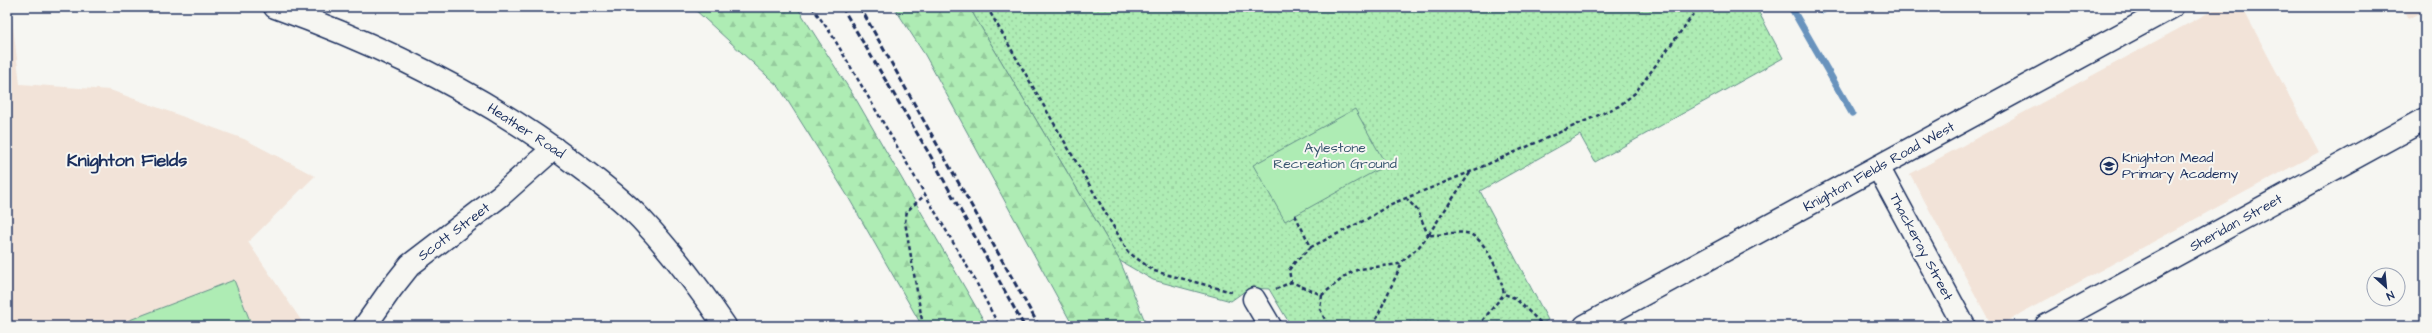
<svg xmlns="http://www.w3.org/2000/svg" width="2432" height="333" font-family="'Architects Daughter',sans-serif">
<defs>
<pattern id="grass-dots" width="8" height="8" patternUnits="userSpaceOnUse"><rect width="8" height="8" fill="#aeecb4"/><path d="M2 2h.1M6 6h.1" fill="none" stroke="#95cb9d" stroke-width="1.8" stroke-linecap="round"/></pattern>
<pattern id="forest-firs" width="22" height="20" patternUnits="userSpaceOnUse"><rect width="22" height="20" fill="#aeecb4"/><path d="M5 1l3.5 6h-7zM16 11l3.5 6h-7z" fill="#95cb9d"/></pattern>
</defs>
<rect width="100%" height="100%" fill="#f6f6f2"/>
<filter id="ink" filterUnits="userSpaceOnUse"><feTurbulence type="fractalNoise" baseFrequency=".025" numOctaves="2"/><feDisplacementMap in="SourceGraphic" scale="8" xChannelSelector="R" yChannelSelector="G"/><feConvolveMatrix kernelMatrix="1 2 1 2 8 2 1 2 1" color-interpolation-filters="sRGB"/></filter>
<g filter="url(#ink)">
<g fill="#f2e3d8">
<path d="M2219,7h23l77,145 -321,174h-6l-82,-152z"/>
<path d="M2402,7h23v3l-17,9z"/>
<path d="M12,18l8,66 90,6 134,49 71,37 -67,66 57,84h-298v-305z"/>
</g>
<path fill="url(#grass-dots)" stroke="#648e89" d="M969,7h787l27,51 -188,104 -15,-27 -100,56 68,129 -11,6h-246l-22,-37 -20,-1 -18,13 -78,-21 -33,-19z"/>
<g fill="url(#forest-firs)" stroke="#648e89">
<path d="M692,7h105l60,94 130,225h-65l-75,-131 -68,-108z"/>
<path d="M894,7h75l151,254 27,65h-74l-148,-271z"/>
</g>
<g fill="#aeecb4" stroke="#648e89">
<path d="M1355,109l31,56 -101,56 -32,-56z"/>
<path d="M234,280l18,46h-138z"/>
</g>
<g fill="none" stroke-linecap="round" stroke-linejoin="round">
<g stroke="#6993bd" stroke-width="7">
<path d="M1791,7l61,106"/>
<path d="M1815,7l8,3 5,-3"/>
</g>
<defs>
<g id="minor">
<path d="M275,7c106,38 209,88 299,156 23,17 47,35 67,56 31,33 59,70 84,107"/>
<path d="M1878,167l86,159"/>
<path d="M1254,299l16,27"/>
<path d="M365,326l26,-37 19,-24 90,-69 54,-48"/>
<path d="M1585,326l587,-319"/>
<path d="M2046,326l379,-207"/>
</g>
</defs>
<use href="#minor" stroke="#1b2f5e" stroke-width="25"/>
<g stroke="#1b2f5e" stroke-width="2.5" stroke-dasharray="4 3" stroke-linecap="butt">
<path d="M812,7l20,28 143,245 24,46"/>
<path d="M987,7l141,245 26,19 78,21"/>
<path d="M1470,173l-42,62c12,1 26,-4 38,-2 20,3 35,44 38,61l11,4 29,28"/>
<path d="M1295,215l16,32 56,-28 22,-14 81,-33 149,-66 16,-13 64,-86"/>
<path d="M1311,247l-16,15 -6,8 2,12 31,13 26,-21 11,-5 40,-5 19,-16 10,-13 -10,-24 -11,-12"/>
<path d="M1276,289l15,-7"/>
<path d="M1322,295l-2,14 8,17"/>
<path d="M923,326l-18,-104 2,-11 18,-16"/>
<path d="M1373,326l29,-63"/>
<path d="M1478,326l26,-32"/>
</g>
<use href="#minor" stroke="#f6f6f2" stroke-width="22"/>
<g stroke="#1b2f5e" stroke-width="3" stroke-dasharray="6 3" stroke-linecap="butt">
<path d="M842,7l88,148 94,171"/>
<path d="M860,7l179,319"/>
</g>
</g>
</g>
<defs>
<symbol id="school-ring" viewBox="-11 -11 22 22"><circle r="9.5" fill="#f6f6f2" stroke="#1b2f5e" stroke-width="1.5"/><path d="M0-5L7-2L0 1L-7-2ZM-4 1L0 2.5L4 1V4Q0 6-4 4Z" fill="#1b2f5e"/></symbol>
</defs>
<g fill-rule="evenodd">
<use href="#school-ring" x="2099" y="156" width="20" height="20"/>
</g>
<g text-anchor="middle" dominant-baseline="central" stroke-width="4" stroke-linejoin="round" paint-order="stroke">
<g font-size="14" fill="#1b2f5e" stroke="#f6f6f2">
<text transform="translate(526 131) rotate(33)">Heather Road</text>
<text transform="translate(1879 167) rotate(-29)">Knighton Fields Road West</text>
<text transform="translate(2236 223) rotate(-29)">Sheridan Street</text>
<text transform="translate(454 232) rotate(-37)">Scott Street</text>
<text transform="translate(1921 247) rotate(62)">Thackeray Street</text>
</g>
<g font-size="14" fill="#38556f" stroke="#f6f6f2">
<text x="1335" y="148">Aylestone<tspan x="1335" dy="16">Recreation Ground</tspan></text>
</g>
<g font-size="14" fill="#1b2f5e" stroke="#f6f6f2" text-anchor="start">
<text x="2122" y="158">Knighton Mead<tspan x="2122" dy="16">Primary Academy</tspan></text>
</g>
<g font-size="18" font-weight="bold" fill="#1b2f5e" stroke="#f6f6f2">
<text x="127" y="160">Knighton Fields</text>
</g>
</g>
<rect width="2432" height="333" fill="none" stroke="#f6f6f2" stroke-width="24"/>
<rect x="12" y="12" width="2408" height="309" fill="none" stroke="#1b2f5e" stroke-width="1.5" filter="url(#ink)"/>
<g transform="translate(2386 287) rotate(153)"><circle r="19" fill="#f6f6f2" stroke="#9ea6b7"/>
<path d="M0-3L7 15L0 10L-7 15Z" fill="#1b2f5e"/>
<text y="-6" font-size="11" font-weight="bold" text-anchor="middle" fill="#1b2f5e">N</text>
</g>
</svg>
